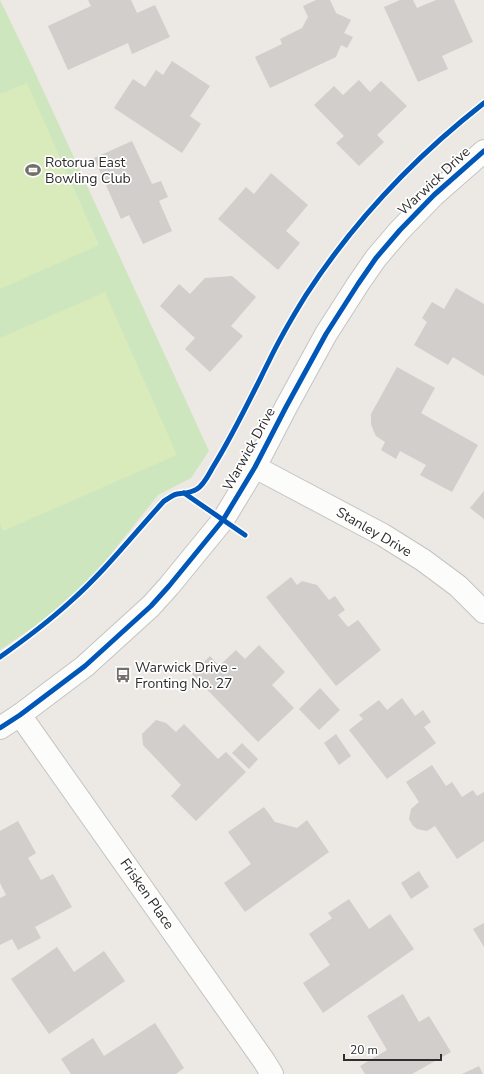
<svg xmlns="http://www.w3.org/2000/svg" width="484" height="1074" font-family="'Nunito Sans',sans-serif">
<rect width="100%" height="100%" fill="#ece8e4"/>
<path fill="#cee6be" d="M0,0l31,64 178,387 -18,27 -33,17 -82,103 -76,52z"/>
<g fill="#d9eabb">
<path d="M27,83l72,162 -99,44v-195z"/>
<path d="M105,292l72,163 -174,76 -3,-7v-186z"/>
</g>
<g fill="#d1cecb">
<path d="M88,0h43l6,13 18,-8 15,32 -38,17 -4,-11 -60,27 -20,-44 43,-20z"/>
<path d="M316,0h14l6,13 15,7 -7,13 9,4 -6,11 -6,-3 -5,12 -66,31 -15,-31 27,-13 -2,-5 22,-11 6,-11 -5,-11z"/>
<path d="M400,0h13l4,8 19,-8h18l19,42 -31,14 6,13 -30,13 -34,-75z"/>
<path d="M172,61l38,25 -20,30 11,8 -19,29 -68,-45 19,-29 12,8 11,-17 7,5z"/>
<path d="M359,80l11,12 11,-11 26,25 -30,29 7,7 -25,24 -23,-23 8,-7 -30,-31 20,-19 9,9z"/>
<path d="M132,141l20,43 9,-3 7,16 -9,4 13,30 -29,13 -14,-29 -8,4 -27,-61z"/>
<path d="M271,173l37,32 -22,26 14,12 -22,27 -60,-51 28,-32 8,7z"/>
<path d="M232,276l24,21 -25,29 12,10 -33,36 -25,-23 10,-11 -35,-32 19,-22 11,10 15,-16z"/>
<path d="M456,288l28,16v72l-31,-19 -5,8 -34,-20 13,-23 -5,-4 10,-16 12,7z"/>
<path d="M397,367l38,21 -14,25 57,32 -26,47 -32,-17 6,-10 -26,-14 -4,8 -15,-9 4,-8 -9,-6 -2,-4 -3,-8v-10z"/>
<path d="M484,491v28l-14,-11z"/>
<path d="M291,577l6,8 5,-4 15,4 12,15 6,-4 10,14 -7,5 10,12 10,-7 23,30 -45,36 -70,-89z"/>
<path d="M259,645l26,27 -13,13 22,23 -36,34 -66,-68 18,-18 9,10 17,-16 9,9z"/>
<path d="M320,688l20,22 -21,20 -20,-21z"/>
<path d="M402,698l13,18 8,-6 8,12 -7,5 12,16 -49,36 -38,-49 14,-11 -4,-4 20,-15 8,10z"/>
<path d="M156,720l10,3 10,9 8,-8 34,35 8,-7 20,20 -50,49 -25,-25 10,-11 -38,-40 -1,-11z"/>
<path d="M336,734l15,22 -12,9 -15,-22z"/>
<path d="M242,743l16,16 -9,10 -17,-16z"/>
<path d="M432,765l14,21 6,-4 10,15 11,-7 4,6 7,-4v49l-27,18 -22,-33 -8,5 -10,-2 -4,-3 -4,-7 2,-10 8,-7 -13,-20z"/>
<path d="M264,807l11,15 22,6 10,-8 22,32 -84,60 -21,-29 27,-19 -23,-32z"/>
<path d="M18,821l18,32 -8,5 13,22 12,-6 19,33 -37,20 6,11 -23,12 -6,-11 -12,6v-47l6,-3 -6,-12v-52z"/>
<path d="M419,871l10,16 -18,12 -10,-16z"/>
<path d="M349,899l20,30 21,-15 24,35 -91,64 -20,-30 27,-18 -21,-31 23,-16 -4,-5z"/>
<path d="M484,923v24l-11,-18z"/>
<path d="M57,947l17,25 30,-21 21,30 -76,53 -38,-55z"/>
<path d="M403,994l16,28 10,-6 22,36 -39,22h-47l-5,-8 27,-16 -20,-34z"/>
<path d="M155,1023l29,45 -8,6h-105l-10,-15 32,-21 11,18z"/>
<path d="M479,1066l4,8h-21z"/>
</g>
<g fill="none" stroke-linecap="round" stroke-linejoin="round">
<defs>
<g id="street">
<path d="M255,467l128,68 40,25 35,26 26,26"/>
<path d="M20,715l244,346 8,13"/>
<path d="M0,728l20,-13 65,-49 66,-60 18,-20 54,-66 32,-53 31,-60 40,-73 32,-50 18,-26 24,-28 34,-35 50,-44"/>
</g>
</defs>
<use href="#street" stroke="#c5c4c5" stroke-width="24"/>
<use href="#street" stroke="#fcfcfb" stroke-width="22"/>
<defs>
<g id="cycleway">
<path d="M184,493l61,42"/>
<path d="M0,657c24,-17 48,-35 70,-55 34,-30 63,-67 94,-101 4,-2 8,-6 13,-7 7,-1 14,-1 20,-5 7,-4 12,-15 16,-22 21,-34 38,-70 56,-106 11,-23 24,-45 37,-66 48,-74 109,-138 178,-192"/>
<path d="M0,728l20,-13 65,-49 66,-60 18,-20 54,-66 32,-53 31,-60 40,-73 32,-50 18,-26 24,-28 34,-35 50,-44"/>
</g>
</defs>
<use href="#cycleway" stroke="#fff" stroke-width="8"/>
<use href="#cycleway" stroke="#0057b8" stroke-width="5"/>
</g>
<defs>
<symbol id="stadium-bare" viewBox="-9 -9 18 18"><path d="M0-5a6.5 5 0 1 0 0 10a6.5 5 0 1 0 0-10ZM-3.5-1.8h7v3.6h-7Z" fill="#706f6e" stroke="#fff" stroke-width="2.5" paint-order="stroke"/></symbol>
<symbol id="bus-bare" viewBox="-9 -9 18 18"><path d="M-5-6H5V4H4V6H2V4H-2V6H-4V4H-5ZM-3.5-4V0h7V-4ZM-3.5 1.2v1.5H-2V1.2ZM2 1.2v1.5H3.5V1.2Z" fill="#706f6e" stroke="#fff" stroke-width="2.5" paint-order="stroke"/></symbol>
</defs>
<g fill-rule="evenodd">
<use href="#stadium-bare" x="22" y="159" width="22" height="22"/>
<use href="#bus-bare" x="112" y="664" width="22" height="22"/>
</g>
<g text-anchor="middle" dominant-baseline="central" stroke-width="3.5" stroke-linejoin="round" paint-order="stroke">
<g font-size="14" fill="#2e2e2e" stroke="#fff" text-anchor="start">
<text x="45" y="162">Rotorua East<tspan x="45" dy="16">Bowling Club</tspan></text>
<text x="135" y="667">Warwick Drive -<tspan x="135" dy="16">Fronting No. 27</tspan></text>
</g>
<g font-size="14" fill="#2e2e2e" stroke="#fff">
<text transform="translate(434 181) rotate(-43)">Warwick Drive</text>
<text transform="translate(249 449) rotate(-61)">Warwick Drive</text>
<text transform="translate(374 532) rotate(30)">Stanley Drive</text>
<text transform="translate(147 894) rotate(55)">Frisken Place</text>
</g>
</g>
<path d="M344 1054v6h97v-6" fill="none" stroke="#2e2e2e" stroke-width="2"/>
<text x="350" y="1054" font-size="12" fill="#2e2e2e" stroke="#ffffff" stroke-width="3" paint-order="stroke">20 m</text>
</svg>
